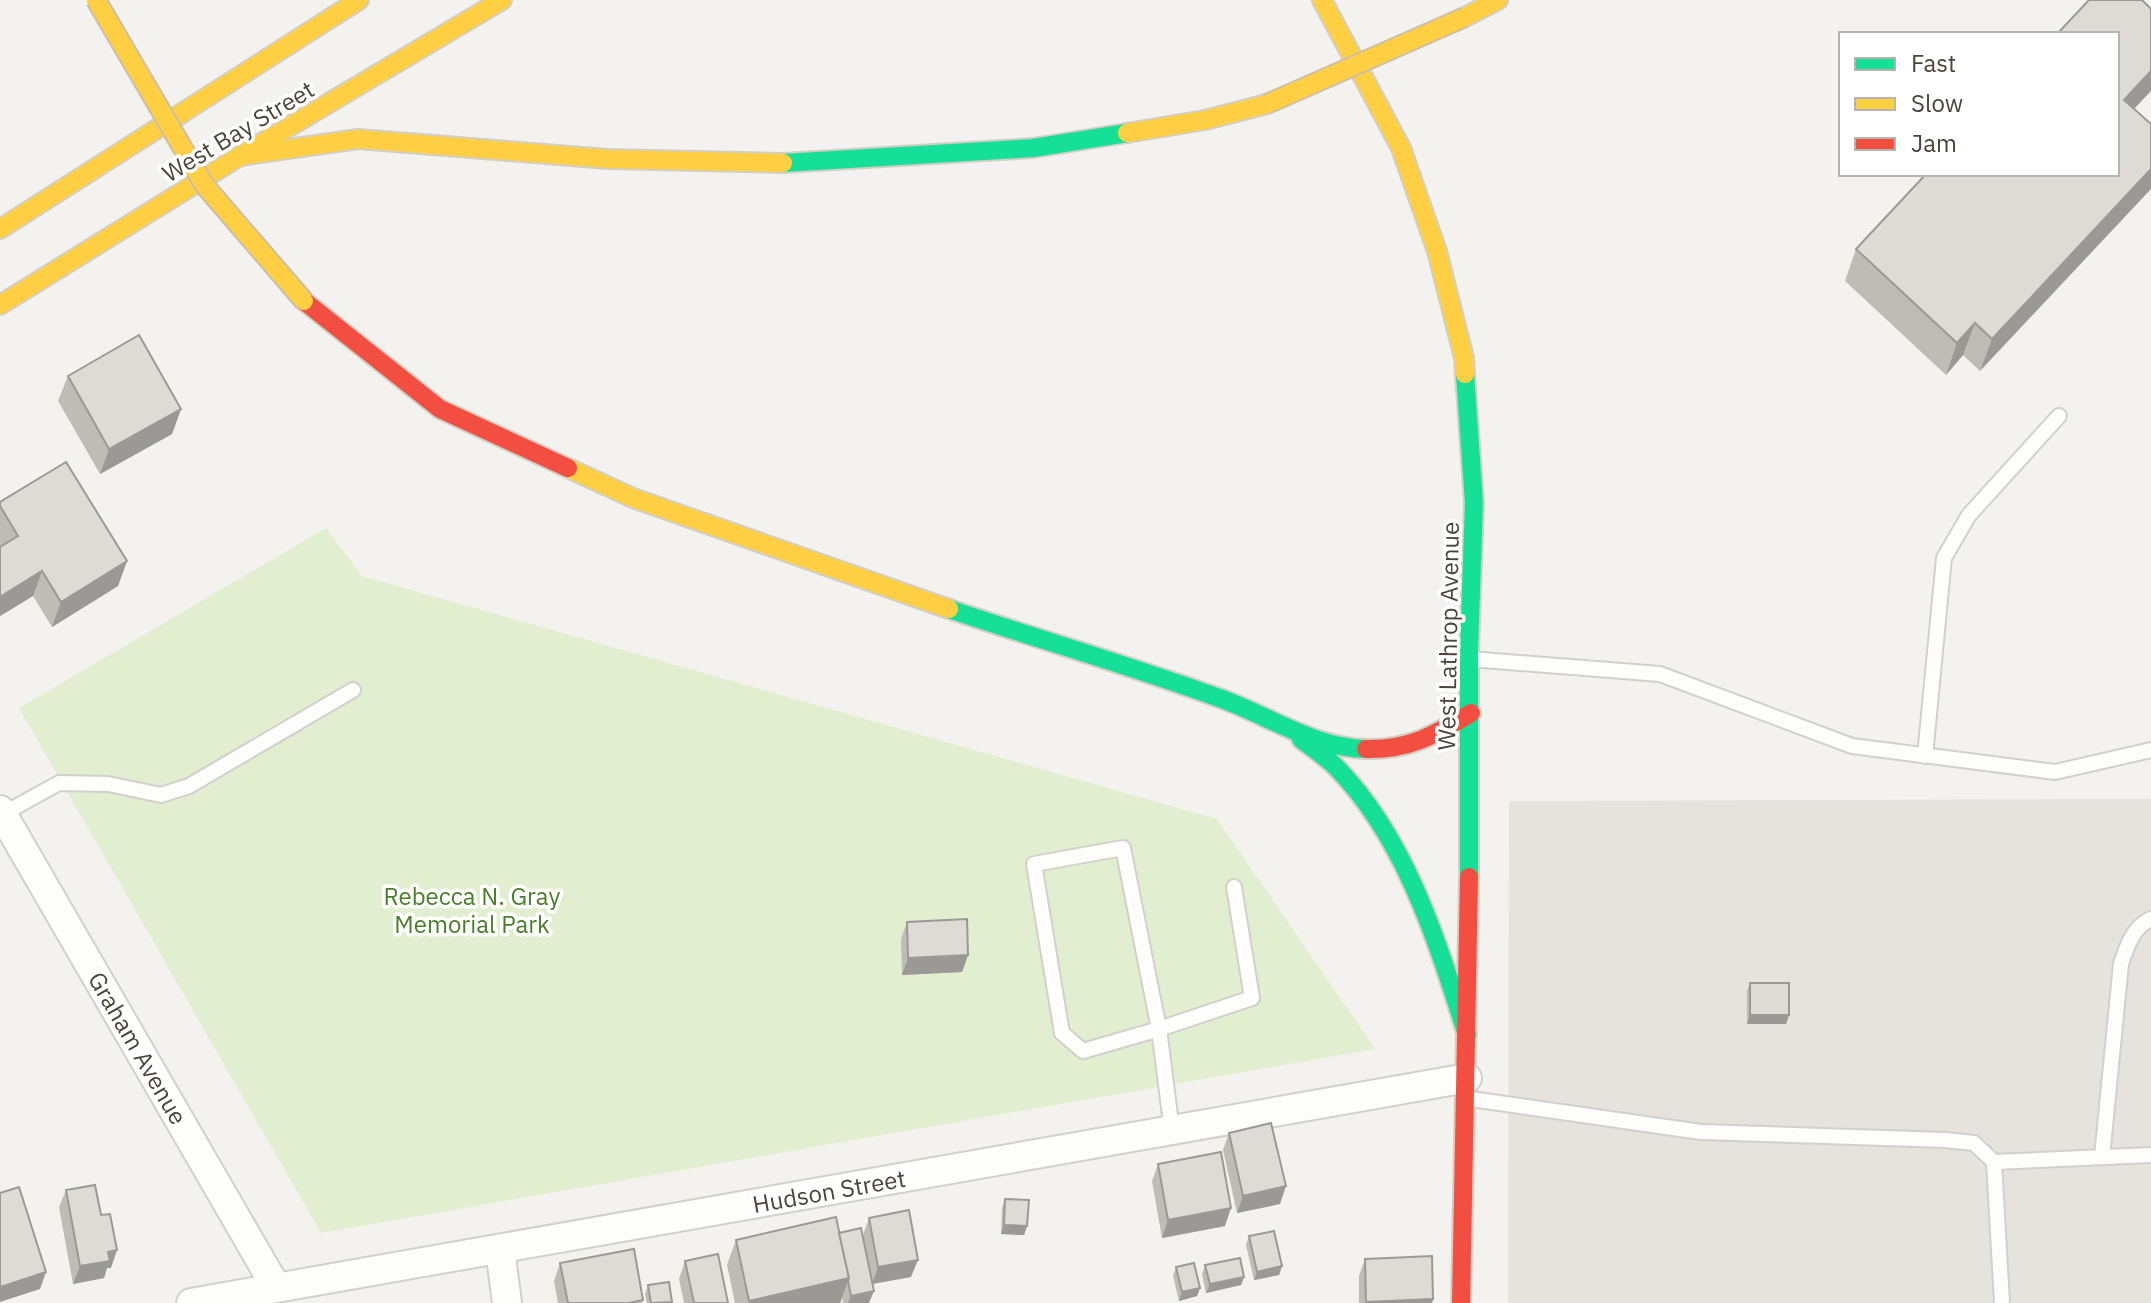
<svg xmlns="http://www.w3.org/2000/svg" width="2151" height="1303" font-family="'IBM Plex Sans',sans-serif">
<rect width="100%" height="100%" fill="#f4f2ee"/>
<path fill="#e6e2de" d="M2151,799v504h-643l1,-502z"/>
<path fill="#e1eecf" d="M326,528l36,48 855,243 158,230 -1054,184 -302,-525z"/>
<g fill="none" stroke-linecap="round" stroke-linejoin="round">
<defs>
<g id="lane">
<path d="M1470,659l190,15 192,72 203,26 96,-22"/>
<path d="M1925,756l19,-198 25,-43 90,-99"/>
<path d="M3,814l56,-31 49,1 53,11 28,-9 164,-96"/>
<path d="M1471,1099l230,33 244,8 29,3 20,19 8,141"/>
<path d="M1172,1131l-13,-102 -36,-181 -89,16 28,169 21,18 76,-22 93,-31 -18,-111"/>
<path d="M2102,1157l19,-193c6,-18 12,-37 30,-45"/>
<path d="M1994,1162l157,-7"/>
</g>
<g id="street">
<path d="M0,810l276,477"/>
<path d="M500,1249l7,54"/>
<path d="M191,1303l1276,-225"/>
</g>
<g id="fast">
<path d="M783,163l250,-15 94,-15"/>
<path d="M1465,374l9,129 -5,147v227"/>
<path d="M949,609c91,31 183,57 273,90 47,17 92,49 144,50"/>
<path d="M1301,739c11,9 24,17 34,27 71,72 102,175 132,269"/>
</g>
<g id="slow">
<path d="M1322,0l79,148 36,103 27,107 1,16"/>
<path d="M1465,17l33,-17"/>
<path d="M1127,133l78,-13 62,-16"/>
<path d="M240,156l118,-17 250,20 175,4"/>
<path d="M0,229l359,-229"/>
<path d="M0,305l240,-149 262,-156"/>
<path d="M568,468l65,30 316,111"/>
</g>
<g id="jam">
<path d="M304,301l136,108 128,59"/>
<path d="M1366,749c44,1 68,-14 105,-36"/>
<path d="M1461,1303l8,-426"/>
</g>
</defs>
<use href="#lane" stroke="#d2d0cb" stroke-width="18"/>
<use href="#street" stroke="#d2d0cb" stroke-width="32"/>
<use href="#fast" stroke="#d3cfc5" stroke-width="22"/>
<use href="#slow" stroke="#d3cfc5" stroke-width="22"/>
<use href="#jam" stroke="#d3cfc5" stroke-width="22"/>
<use href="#lane" stroke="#fdfdfc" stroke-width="14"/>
<use href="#street" stroke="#fdfdfc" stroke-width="28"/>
<use href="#fast" stroke="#16e098" stroke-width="18"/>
<use href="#slow" stroke="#ffcf43" stroke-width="18"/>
<use href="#jam" stroke="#f24e42" stroke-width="18"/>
<defs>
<g id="slow-bridge">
<path d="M96,0l109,186 99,115"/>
<path d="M1267,104l198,-87"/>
</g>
</defs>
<use href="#slow-bridge" stroke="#ccbfa9" stroke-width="22" stroke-linecap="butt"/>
<use href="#slow-bridge" stroke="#ffcf43" stroke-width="18"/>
</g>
<g fill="#bfbcb8">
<path d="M2134,109l-154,262 -17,-16 -17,20 -101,-94 11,-32z"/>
<path d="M68,376l113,33 -9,25 -72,40 -42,-73z"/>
<path d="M0,502l127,59 -9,25 -66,41 -19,-31 -33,20z"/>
<path d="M907,922l61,33 -6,17 -60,3 -1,-36z"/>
<path d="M1750,983l39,32 -3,9h-39v-33z"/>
<path d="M1229,1133l51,71 -43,9 -14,-63z"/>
<path d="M1158,1164l67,62 -63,12 -10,-57z"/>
<path d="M66,1190l45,78h-4l-3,10 -31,6 -14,-77z"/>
<path d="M1005,1199l22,27 -3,9 -23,-1 1,-26z"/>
<path d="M869,1218l42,59 -39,7 -3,19h-26l-1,-5 -2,5h-105l-8,-38 9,-25 134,33 -7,-38z"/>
<path d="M1249,1236l33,30 -3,9 -25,5 -8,-35z"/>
<path d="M1365,1259l68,40 -1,4h-73v-27z"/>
<path d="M685,1261l43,42h-44l-5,-24z"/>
<path d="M560,1263l83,37 -1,3h-84l-4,-22z"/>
<path d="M1205,1265l39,12 -3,8 -35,8 -4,-19z"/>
<path d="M1176,1267l24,21 -3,8 -18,5 -6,-25z"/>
<path d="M648,1285l24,17v1h-25l-2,-9z"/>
</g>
<g fill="#9b9996">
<path d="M2151,71v20l-34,36 7,-27z"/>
<path d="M2151,169v20l-171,182 12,-32z"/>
<path d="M1975,323l-12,32 -17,20 11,-32z"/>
<path d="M181,409l-9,25 -72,40 9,-25z"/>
<path d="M127,561l-9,25 -66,41 9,-25z"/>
<path d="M42,571l-9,25 -33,20v-19z"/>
<path d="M968,955l-6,17 -60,3 6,-17z"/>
<path d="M1750,1015h39l-3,9h-39z"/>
<path d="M1286,1186l-6,18 -43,9 6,-17z"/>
<path d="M1231,1208l-6,18 -63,12 6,-18z"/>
<path d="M1004,1225l23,1 -3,9 -23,-1z"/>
<path d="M117,1250l-6,18h-4l-3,10 -31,6 7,-18 28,-14z"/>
<path d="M918,1260l-7,17 -39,7 6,-17z"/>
<path d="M1282,1266l-3,9 -25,5 3,-8z"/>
<path d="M46,1272l-6,17 -40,13v-15z"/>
<path d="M1244,1277l-3,8 -35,8 4,-9z"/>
<path d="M849,1278l-9,25h-91v-2z"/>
<path d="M1200,1288l-3,8 -18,5 3,-9z"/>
<path d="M874,1291l-5,12h-21l3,-7z"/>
<path d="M1433,1299l-1,4h-66v-1z"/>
</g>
<g fill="#dedbd6" stroke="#9b9996" stroke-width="2">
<path d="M2089,0h53l9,9v62l-27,29 27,24v45l-159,170 -17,-16 -18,20 -101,-94 70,-75h191v-140h-60z"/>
<path d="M139,335l42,74 -72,40 -41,-73z"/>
<path d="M66,462l61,99 -66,41 -19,-31 -42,26v-50l18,-11 -18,-30v-4z"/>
<path d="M967,919l1,36 -60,3 -1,-36z"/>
<rect x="1750" y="983" width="39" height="32"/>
<path d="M1271,1123l15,63 -43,10 -14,-63z"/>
<path d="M1221,1152l10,56 -63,12 -10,-56z"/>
<path d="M95,1185l6,30 9,-1 7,36 -9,2 2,9 -30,5 -14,-76z"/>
<path d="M19,1187l27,85 -46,15v-94z"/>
<path d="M1005,1199l24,1 -2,26 -23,-1z"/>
<path d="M909,1210l9,50 -40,7 -9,-49z"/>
<path d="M836,1217l13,61 -100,23 -13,-61z"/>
<path d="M861,1228l13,63 -23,5 -3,-15 1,-3 -10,-45z"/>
<path d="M1274,1231l8,35 -25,6 -8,-36z"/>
<path d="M634,1249l9,51 -14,3h-61l-8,-40z"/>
<path d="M718,1254l10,49h-34l-9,-42z"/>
<path d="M1432,1256l1,43 -67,3 -1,-43z"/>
<path d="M1240,1258l4,19 -34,7 -5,-19z"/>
<path d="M1194,1263l6,25 -18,4 -6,-25z"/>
<path d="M669,1282l3,20 -21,1 -3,-18z"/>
</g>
<g text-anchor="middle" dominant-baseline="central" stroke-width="7" stroke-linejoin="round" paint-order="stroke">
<g font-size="24" fill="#4b4439" stroke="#fff">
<text transform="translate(238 131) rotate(-31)">West Bay Street</text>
<text transform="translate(1448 636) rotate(-89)">West Lathrop Avenue</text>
<text transform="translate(138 1048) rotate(60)">Graham Avenue</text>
<text transform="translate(829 1191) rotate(-10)">Hudson Street</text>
</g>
<g font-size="24" fill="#4a7f2a" stroke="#fff">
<text x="472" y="896">Rebecca N. Gray<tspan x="472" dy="28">Memorial Park</tspan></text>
</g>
</g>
<rect x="1839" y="32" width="280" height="144" fill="#ffffff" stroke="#b7b4b0" stroke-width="2"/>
<rect x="1855" y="58" width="40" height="12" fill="#16e098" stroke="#b7b4b0" stroke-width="2"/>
<text x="1911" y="72" font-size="24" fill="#4b4439">Fast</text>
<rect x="1855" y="98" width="40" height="12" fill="#ffcf43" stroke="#b7b4b0" stroke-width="2"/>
<text x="1911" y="112" font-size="24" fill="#4b4439">Slow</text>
<rect x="1855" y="138" width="40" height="12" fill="#f24e42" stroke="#b7b4b0" stroke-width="2"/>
<text x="1911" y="152" font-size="24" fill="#4b4439">Jam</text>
</svg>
